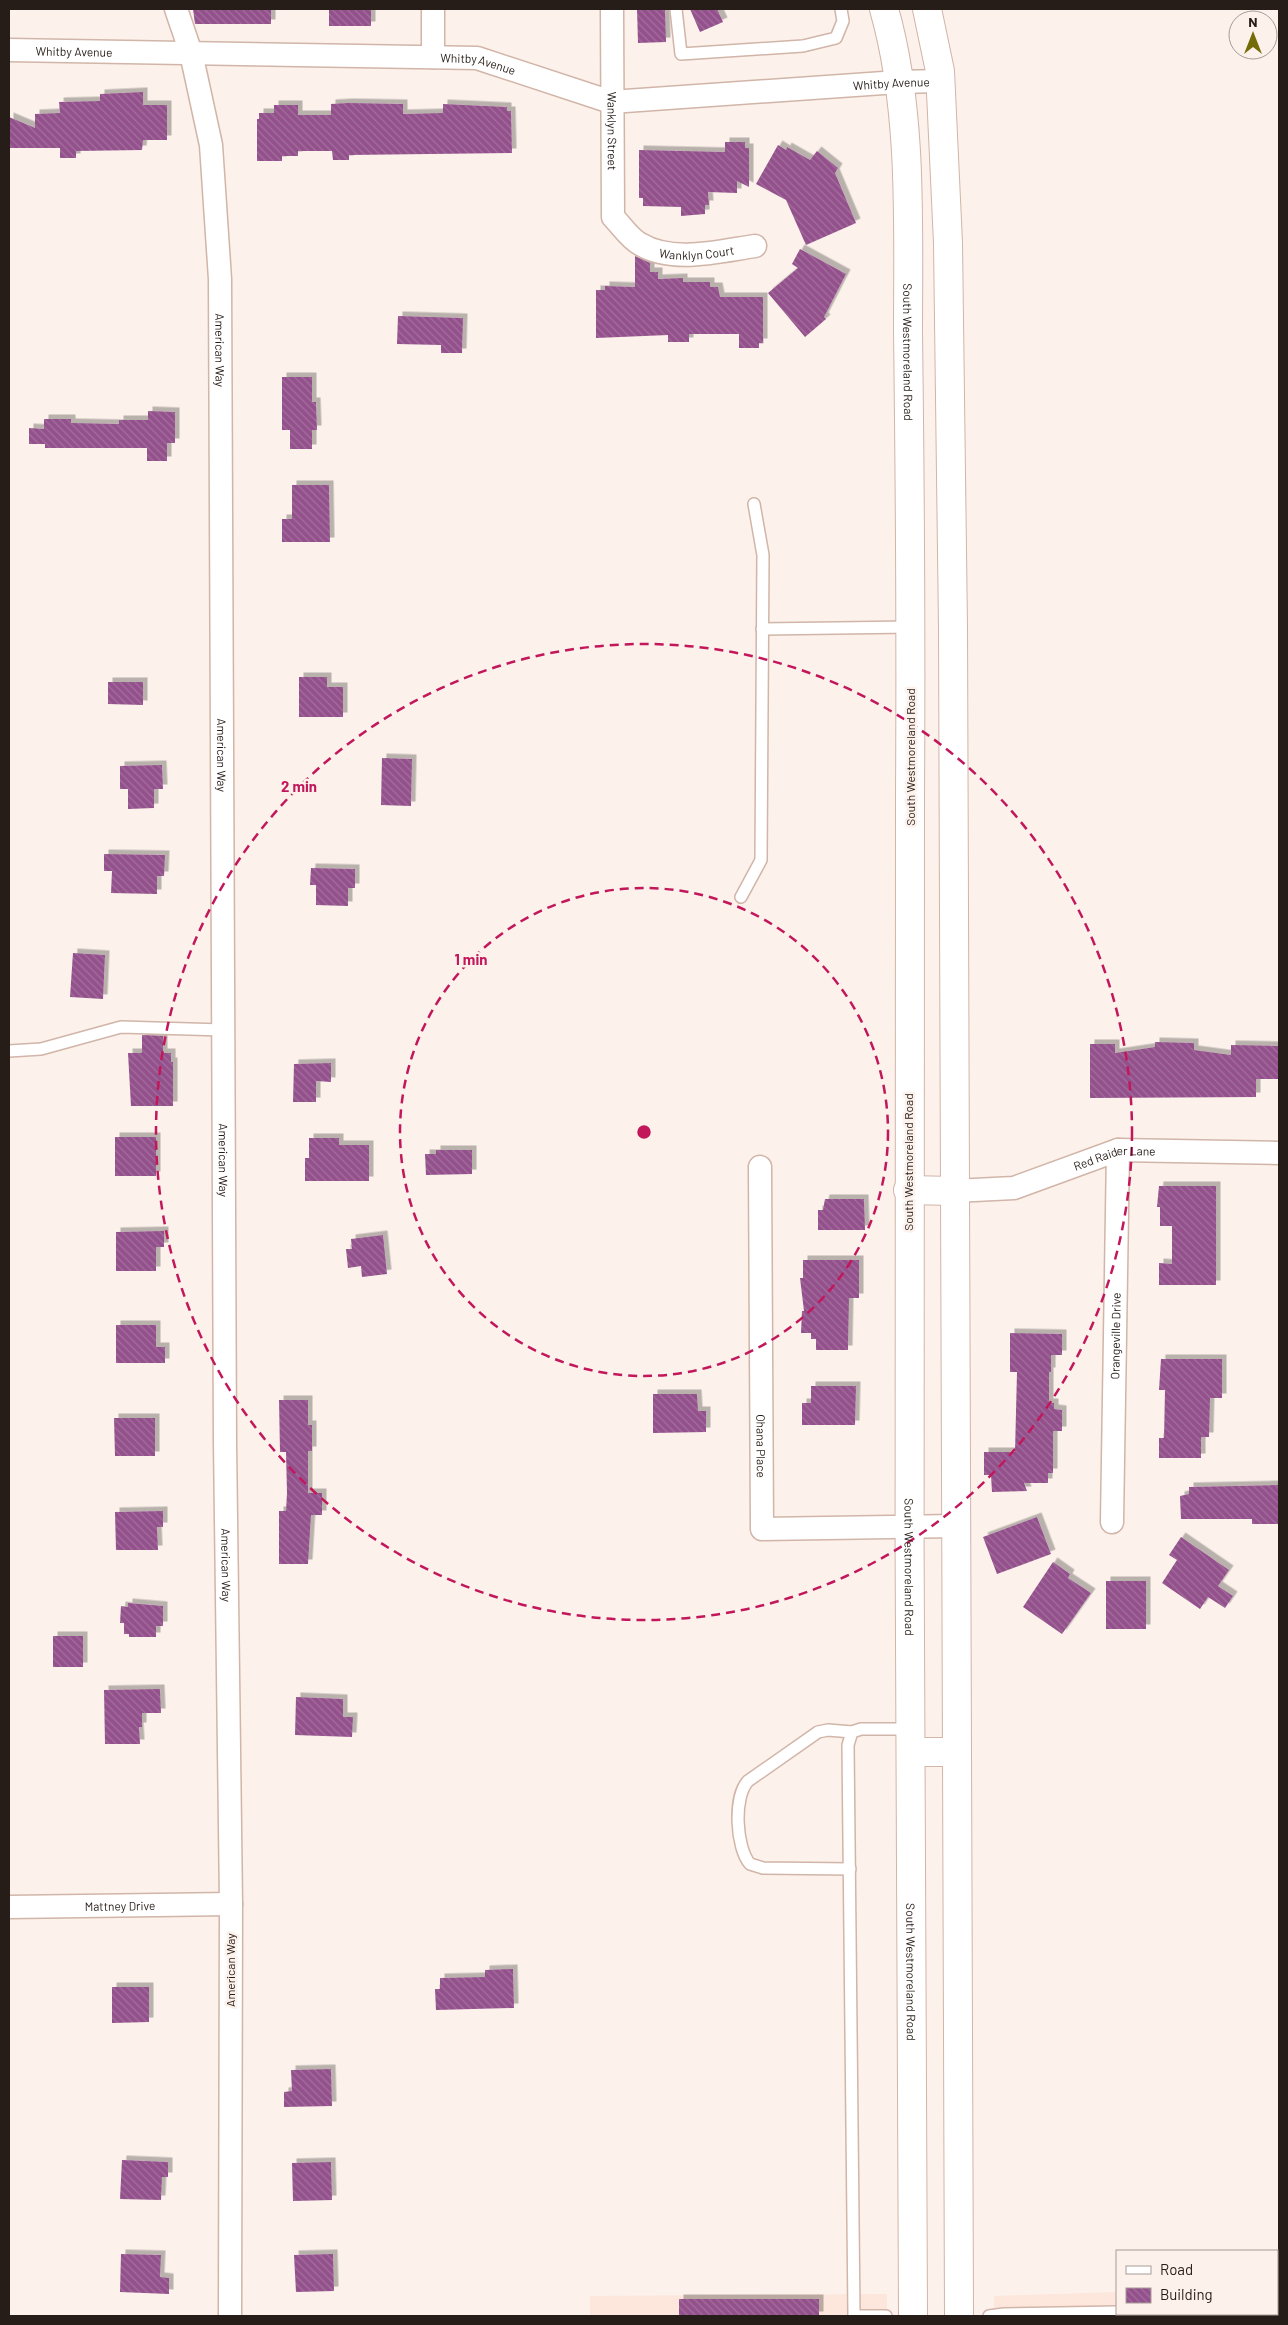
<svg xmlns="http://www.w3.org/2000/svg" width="1288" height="2325" font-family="Barlow,sans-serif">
<defs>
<pattern id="building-back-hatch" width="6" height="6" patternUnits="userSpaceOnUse" patternTransform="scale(1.25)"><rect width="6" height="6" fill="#94508d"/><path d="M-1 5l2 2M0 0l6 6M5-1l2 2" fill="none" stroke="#a1709a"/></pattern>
<filter id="shadow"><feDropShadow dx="4.5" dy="-4.5" stdDeviation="0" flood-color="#0004"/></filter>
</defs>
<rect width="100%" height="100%" fill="#fcf1eb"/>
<g fill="#fde6dc">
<path d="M1279,2261v55h-285v-20l123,-4v22h160v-50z"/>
<path d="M887,2294v22h-297v-20z"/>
</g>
<g fill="url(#building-back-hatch)" filter="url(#shadow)">
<path d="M193,9h78v15h-76z"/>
<rect x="329" y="9" width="42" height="17"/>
<path d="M637,9h28l1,33 -28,1z"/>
<path d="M690,9h27l6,13 -23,10z"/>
<path d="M143,92v13h24v35h-24l-1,10 -66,1v7h-16v-10h-51v-31l26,11v-14l25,-1 -1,-11 41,-1v-7z"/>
<path d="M348,103l55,1v10l40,-1v-9l64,3v4h4l1,42 -163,2v5h-16l-1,-9h-34v5h-16v5h-25v-42h2v-6h15v-8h24v10h33v-11z"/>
<path d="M725,142h20v6h4v39l-12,-6v12l-29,-1 1,13h-4v9l-24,2v-9l-38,-1v-8h-4v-48l86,2z"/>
<path d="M778,145l8,5 1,-3 23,13 7,-9 21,17 -3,5 21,50 -50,22 -20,-45 -30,-16z"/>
<path d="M800,249l46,25 -22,43 2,2 -21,18 -37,-44 30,-25 -6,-4z"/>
<path d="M635,256l15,7v9h8v7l25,-1v4h27v5h8l2,10h43v46h-4v5h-20v-14h-50v8h-21v-7l-72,3v-48h9v-4l30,1z"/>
<path d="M398,316l65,2 -1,35h-21v-8l-44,-1z"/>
<path d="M282,377h30v25h4l1,28h-5v19h-22v-19h-8z"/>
<path d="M148,411l27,1v31h-8v18h-20v-13h-102v-4h-16v-16l15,1v-10h27v4l48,1v-4h29z"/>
<path d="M292,485h37l1,57h-48v-23h10z"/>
<path d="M299,677h28v10h16v30h-44z"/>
<path d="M108,682h35v23l-35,-1z"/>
<path d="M382,758l30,1 -1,47 -30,-1z"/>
<path d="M162,765l1,24h-9v19l-26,1v-20h-8v-23z"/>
<path d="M104,854l61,1 -1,21h-7v18l-46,-1 1,-22h-8z"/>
<path d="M311,868l44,1v19h-7v18l-32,-1v-20h-6z"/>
<path d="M73,953l32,2 -2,44 -33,-2z"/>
<path d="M142,1035l21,1v17h8v9h2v44h-42l-3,-53h14z"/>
<path d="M1155,1042l39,1v7l37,5v-10l48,1v33h-23v18l-166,1v-54h25v9l40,-6z"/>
<path d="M331,1063v19l-15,-1v21h-23l1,-38z"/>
<rect x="115" y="1137" width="41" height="39"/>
<path d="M309,1138h30v7h30v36h-64v-23h4z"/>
<path d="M436,1150h36v24l-46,1 -1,-21h11z"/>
<path d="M1159,1186h57v99h-57v-22l13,1v-38h-12v-19h-3z"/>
<path d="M825,1199h39l1,31h-47v-20h5z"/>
<path d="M164,1231v16h-8v24h-40v-39z"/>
<path d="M383,1235l4,39 -25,3 -1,-11 -13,2 -2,-19h6l-1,-10z"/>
<path d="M803,1260h56v38h-10l-1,52h-32v-11h-5v-6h-10l1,-22h2l-4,-33h3z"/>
<path d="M116,1325h40v22h9v16h-49z"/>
<path d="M1010,1333l52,1v21h-11v17h-2v31h5v6l8,1v21h-9v42h-5v10h-24l3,8 -35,1 -1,-17h-7v-23h31l2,-80h-7z"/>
<path d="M1161,1359h61v39h-12l-1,39h-8v21h-42v-20h5l1,-48h-6z"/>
<path d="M811,1386h45l-1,39h-53v-22h9z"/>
<path d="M653,1394h44l1,17h8v21l-53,1z"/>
<path d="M279,1400h29v25h4v26h-4v42h14v22h-11l-3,49h-29v-53h7l1,-18 -1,-41h-6z"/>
<path d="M114,1418h41v38h-40z"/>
<path d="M1279,1485v39h-27v-5h-71l-1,-23 9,-2v-7z"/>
<path d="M163,1511v16h-6l1,23h-42l-1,-38z"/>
<path d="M1037,1517l14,37 -54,20 -14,-37z"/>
<path d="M1181,1537l48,33 -11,16 15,10 -8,12 -17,-11 -8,12 -38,-26 15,-23 -8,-5z"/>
<path d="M1053,1562l17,12 -2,4 23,15 -29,41 -39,-27z"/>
<rect x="1106" y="1581" width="40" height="48"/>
<path d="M128,1603l35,3v20h-7v11h-27v-3h-5v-11h-4l1,-17 7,1z"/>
<rect x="53" y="1636" width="30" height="31"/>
<path d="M160,1689l1,24h-19v14h-3l1,17h-35l-1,-54z"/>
<path d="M296,1697l47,2v18h10l-1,20 -57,-2z"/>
<path d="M513,1969l1,39 -78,2 -1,-21h5v-11l45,-1v-7z"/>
<path d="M112,1987h37v35l-37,1z"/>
<path d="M331,2069l1,37 -48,1v-15l8,-1 -1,-21z"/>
<path d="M122,2160l46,2v15h-6l-1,23 -41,-1z"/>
<path d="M331,2162l1,38 -39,1 -1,-38z"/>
<path d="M121,2254l40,1 -1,22 9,1v16l-49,-2z"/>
<path d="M333,2254l1,37 -38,1 -2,-37z"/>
<rect x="679" y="2299" width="140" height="17"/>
</g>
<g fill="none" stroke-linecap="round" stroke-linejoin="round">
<defs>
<g id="lane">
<path d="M676,9l5,45 122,-8 33,-8 7,-17 -2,-12"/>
<path d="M762,629l149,-2"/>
<path d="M741,897l20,-37 2,-305 -9,-51"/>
<path d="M9,1051l32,-2 80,-22 102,3"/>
<path d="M850,1869l-87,-1 -13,-4c-14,-16 -17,-67 -2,-83l70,-49 10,-2 24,2"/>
<path d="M1277,2304h2"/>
<path d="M854,2315l-6,-570 4,-13 9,-3h50"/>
<path d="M854,2316h32"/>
<path d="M989,2316l15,-2 113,-2"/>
</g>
<g id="street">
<path id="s1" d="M176,9l15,44 20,92 9,134 5,1163 6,462 -1,412"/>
<path d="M433,9v48"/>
<path id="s2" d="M612,9l1,208c8,8 17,22 27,27 33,20 80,7 115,2"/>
<path id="s3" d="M9,50l468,8 134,44 287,-20 43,-1"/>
<path id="s4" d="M760,1167l2,362 194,-3"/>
<path id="s5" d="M954,1191l60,-3 104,-38 161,3"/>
<path id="s6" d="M1112,1522l6,-372"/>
<path id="s7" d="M9,1907l222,-3"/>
</g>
<g id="secondary">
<path id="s8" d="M884,9c29,101 24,218 24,323 2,155 3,309 2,464 -3,507 1,1013 3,1520"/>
<path d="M927,9l13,62 8,172 5,385 6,1688"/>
<path d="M908,1190l46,1"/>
<path d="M911,1752h46"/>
</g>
</defs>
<use href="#lane" stroke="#d1b5a8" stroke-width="14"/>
<use href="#street" stroke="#d1b5a8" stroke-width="25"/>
<use href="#secondary" stroke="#d1b5a8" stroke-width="30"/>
<use href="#lane" stroke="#fff" stroke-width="11"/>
<use href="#street" stroke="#fff" stroke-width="22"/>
<use href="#secondary" stroke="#fff" stroke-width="28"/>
</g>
<g fill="none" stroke="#c2185b" stroke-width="2.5" stroke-dasharray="9 6">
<circle cx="644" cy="1132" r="244"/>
<circle cx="644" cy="1132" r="488"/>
</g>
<g text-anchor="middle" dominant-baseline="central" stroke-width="5" stroke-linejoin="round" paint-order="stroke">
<g font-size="12" fill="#271d18" stroke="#fcf1eb">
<text stroke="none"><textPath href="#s3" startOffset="65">Whitby Avenue</textPath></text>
<text stroke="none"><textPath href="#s3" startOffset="470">Whitby Avenue</textPath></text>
<text stroke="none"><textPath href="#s3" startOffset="890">Whitby Avenue</textPath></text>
<text stroke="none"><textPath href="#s2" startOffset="122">Wanklyn Street</textPath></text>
<text stroke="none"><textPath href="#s2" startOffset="305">Wanklyn Court</textPath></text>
<text stroke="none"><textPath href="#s1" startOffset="346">American Way</textPath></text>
<text stroke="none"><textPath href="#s8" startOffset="345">South Westmoreland Road</textPath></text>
<text stroke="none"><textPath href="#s1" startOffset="751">American Way</textPath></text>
<text transform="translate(910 757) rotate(-90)">South Westmoreland Road</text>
<text stroke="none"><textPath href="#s5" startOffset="166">Red Raider Lane</textPath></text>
<text stroke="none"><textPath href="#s1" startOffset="1156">American Way</textPath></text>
<text transform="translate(908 1162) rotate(-90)">South Westmoreland Road</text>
<text stroke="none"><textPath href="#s6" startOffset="186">Orangeville Drive</textPath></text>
<text stroke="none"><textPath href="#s4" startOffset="279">Ohana Place</textPath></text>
<text stroke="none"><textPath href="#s1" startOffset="1561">American Way</textPath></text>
<text stroke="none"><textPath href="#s8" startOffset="1560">South Westmoreland Road</textPath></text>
<text stroke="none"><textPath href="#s7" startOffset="111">Mattney Drive</textPath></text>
<text transform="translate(230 1970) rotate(-90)">American Way</text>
<text stroke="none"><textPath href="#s8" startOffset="1965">South Westmoreland Road</textPath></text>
</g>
</g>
<circle cx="644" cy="1132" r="8" fill="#c2185b" stroke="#fcf1eb" stroke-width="2.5"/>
<g font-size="15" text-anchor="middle" font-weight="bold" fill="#c2185b" stroke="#fcf1eb" stroke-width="5" stroke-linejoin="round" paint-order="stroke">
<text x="299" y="792">2 min</text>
<text x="471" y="965">1 min</text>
</g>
<rect width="1288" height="2325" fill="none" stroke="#271d18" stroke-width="20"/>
<rect x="1116" y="2250" width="162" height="65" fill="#fcf1eb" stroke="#a79c97"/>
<rect x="1126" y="2266" width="25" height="8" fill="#ffffff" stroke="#a79c97"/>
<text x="1160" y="2275" font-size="15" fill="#271d18">Road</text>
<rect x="1126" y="2288" width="25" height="15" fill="url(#building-back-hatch)" stroke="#a79c97"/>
<text x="1160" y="2300" font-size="15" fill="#271d18">Building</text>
<g transform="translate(1253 35)"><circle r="24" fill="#fcf1eb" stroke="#a79c97"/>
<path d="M0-4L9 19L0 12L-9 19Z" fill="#746c09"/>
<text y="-8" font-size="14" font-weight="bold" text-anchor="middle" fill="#271d18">N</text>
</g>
</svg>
